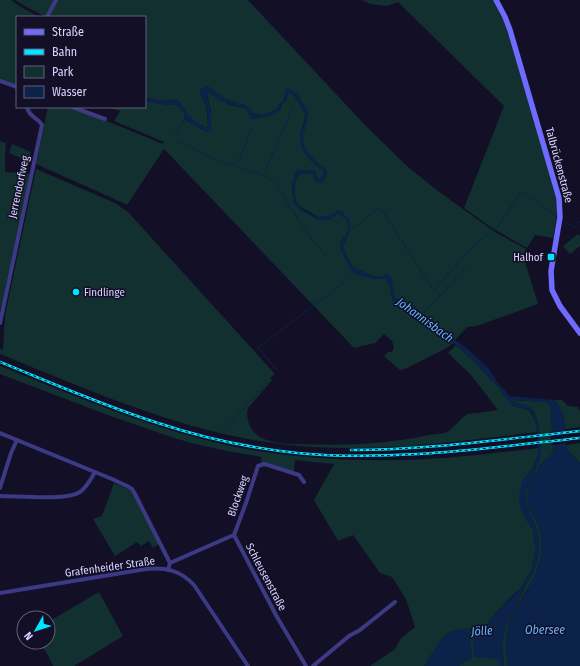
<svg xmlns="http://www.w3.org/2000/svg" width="580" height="666" font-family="'Fira Sans Condensed',sans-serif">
<rect width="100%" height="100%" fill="#130f26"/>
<g fill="#12302f">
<path d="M0,0h11l10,7 18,10h-22v69l-17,-6z"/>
<path d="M15,0h39l-8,17 -23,-12z"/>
<path d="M58,0h190l118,126 43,42 29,23 57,41 31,17 -3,6 15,49 -61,22 -10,1 -12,13 -17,-13 -6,-7 -10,-3 -1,-3 -7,-8 -10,-1 -5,-5 -4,-2 -4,-17 -8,-5h-10l-19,-8 -6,-9 -5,-13 6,-14 1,-6 -6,-11 -7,-4 -8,5 -11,1 -19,-11c-6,-6 -7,-31 4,-33 3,-1 7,1 10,1l3,8 9,-3 2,-7c-9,-9 -31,-25 -23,-41l4,-20 -8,-11 -2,-6 -12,-5c-1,3 -1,7 -2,10 -5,12 -18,17 -30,15l-4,-5 -6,-4 -19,-6 -12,-9 -6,-4 -6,3 -1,4c8,13 7,17 8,33l-2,2c-6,-4 -12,-7 -16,-11 -6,-6 -7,-14 -15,-18 -9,4 -21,0 -30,-1v-81h-97z"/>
<path d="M361,0h132l11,22 4,11 49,167 1,8 -5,30 -18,-3 -8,13 -35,-20 -28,-20 40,-102 -106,-104 -11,4 -16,-2z"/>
<path d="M209,92c9,6 15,11 26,14 4,1 9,1 12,4 2,2 3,6 5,9l16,-3 12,-6 2,-6 4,-3 2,-9 6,3 11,18c0,6 -2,12 -3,18 -5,18 7,30 21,39 1,4 0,7 -4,9l-2,-1 -5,-8 -16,2 -4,11v5l1,9 6,12 19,11h12l7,-6h2l6,4 3,5 1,5 -3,7 -5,6 -1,6 11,23c11,5 21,11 34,8 8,7 3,15 9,23 4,6 18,11 25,14v2c13,6 22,15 31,26h3c-9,8 -20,11 -30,17 -8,3 -15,9 -23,10l-16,-14 4,-4h4l2,-4 -2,-7 -8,-7 -9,9 -21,5 -190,-199 -37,56 -17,-8 -74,-33 12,-57h18l17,5 26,10 54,22 1,-2 -50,-21 6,-10 -7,-2 -1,-2h33v-6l16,3 15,1 8,8c0,9 4,8 11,12 4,2 7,5 12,7l4,-10 -1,-5 1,-6 -4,-17z"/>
<path d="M0,141l6,2 -1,12v17l23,1 2,2 -30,137z"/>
<path d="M12,144l19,8 -3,9 -19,-8z"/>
<path d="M36,169l79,34 13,9 147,162 -5,4 2,2 -24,28c-3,11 3,25 14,30 12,6 27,6 39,6 43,2 86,0 128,-9 5,-1 13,-1 18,-3 7,-4 14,-15 21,-18 3,-1 7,-1 9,-1 7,-1 14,-2 21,-3l-27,-35 -23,-22 8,-8 21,19 12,14 11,10 1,3 13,15 15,4 6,10 2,12c-90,11 -181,24 -271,10 -92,-14 -180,-53 -266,-88v-5l3,1 2,-35z"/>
<path d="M578,234l2,2v10l-10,8 -7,-8z"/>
<path d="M0,366c70,28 140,58 214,76 61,15 126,19 189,18 46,-1 91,-7 136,-12l-1,7 -6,14 -3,4 -10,28 4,13 10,16 2,15v8l-3,15 -11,20 -10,9 -19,20 -6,8 -5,3 -23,2 -8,2 -6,4 -20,30h-54l25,-17 6,-11 14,-11 -9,-28 -14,-22 -12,-4 -27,-38 -15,6 -24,-41 20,-36 -39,-4 -1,12 -26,-9h-7l1,-6 -35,-6 -32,-7 -21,-6 -69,-24 -105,-40z"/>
<path d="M511,398l3,2 30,2c6,1 9,6 7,13h-1c1,9 7,32 2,39 -3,4 -9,7 -12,11 -4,9 -11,19 -12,28 -2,12 4,19 9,29 5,12 6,28 2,42 -5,22 -23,38 -30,59 -4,13 -3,30 -1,43h-4l-2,-23 4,-18 22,-44c12,-16 14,-40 6,-59 -4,-10 -9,-16 -8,-29 1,-7 5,-13 8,-20 2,-6 7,-17 7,-23 1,-7 -3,-30 -6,-36 -6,-14 -15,-6 -25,-15z"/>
<path d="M553,400h9l6,6 10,1 2,4v16l-15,2 -2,-16h-1c-4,-5 -2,-10 -9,-13z"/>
<path d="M580,443v20l-12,-12 -2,-6z"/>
<path d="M114,483l12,5 6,4 27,52 -6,4 -4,-7 -8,5 -4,-4 -22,14 -22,-37 9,-3z"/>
<path d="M99,592l24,44 -49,30h-21l-5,-11 -9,-13h9v-20z"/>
<path d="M475,630l4,1v27h10l10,2 1,6h-42l5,-4 9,-3v-4l-3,-23z"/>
</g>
<path fill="#0c2248" d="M207,86l6,4 12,9 19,6 6,4 4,5c6,1 17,0 22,-5 1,-1 3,-5 3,-6h2l3,-4 2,-10 2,-1 10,6 2,6 8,11 -2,17 -3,6 2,14 10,13 7,6 3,1 2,4 -4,11h-5l-2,-1 -2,-6 -1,-2c-3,-1 -7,-2 -10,-1 -10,1 -10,23 -6,31 2,4 16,12 21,13 11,2 14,-6 24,-7l2,3v2l4,2c5,12 0,18 -5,29l5,13 6,9 19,8h10l3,-3 7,5 -1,3 3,17 4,2 5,5 10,1 7,8 1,3 10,3 6,7 31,23 20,19 8,13 13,14 43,4c7,3 5,8 9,13h1l3,32c3,8 8,13 14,18v203h-72c-2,-13 -3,-30 1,-43 4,-12 13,-23 19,-34 4,-8 9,-17 11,-25 4,-14 3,-30 -2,-42 -5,-10 -11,-17 -9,-29 1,-9 8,-19 12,-28 3,-4 9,-7 12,-11 5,-7 -1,-31 -2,-39l1,-1c2,-5 -1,-11 -7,-12l-30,-2 -3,-2v1c9,9 18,1 24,15 3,7 7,32 6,39 -1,7 -5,14 -7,20 -3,7 -7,13 -8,20 -1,12 4,19 8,29 8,19 6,43 -6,59l-22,44 -4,18 2,23h-4l-1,-6 -10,-2h-10l-5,-1 -1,-15 1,-8 4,-3 -2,-1 -7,2 3,23v4l-9,3 -5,4h-34l15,-24 5,-6 6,-4 8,-2 23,-2 5,-3 6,-8 29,-29 11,-20 3,-15v-8l-2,-15 -10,-16 -4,-13v-5l3,-15 10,-12 6,-14v-15l-3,-20 -4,-9 -3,-2 -11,-2 -7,-4 -9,-12 -1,-3 -11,-10 -12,-14 -21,-19 -4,-2h-3l-2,-2c-2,-9 -20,-20 -28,-23v-3c-7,-3 -21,-8 -25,-14 -6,-8 -1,-17 -9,-23 -9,2 -29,-1 -34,-8 -4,-6 -9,-18 -11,-25l1,-4 5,-6 3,-7 -1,-5 -3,-5 -6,-4h-2l-7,6h-12l-19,-11 -3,-2 -4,-7 1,-3 -1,-14 5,-13 6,-1 2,1h10l2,6v2l2,1 3,-2 1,-4v-3c-18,-11 -22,-19 -23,-39 5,-4 5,-12 5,-18l-11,-18 -6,-2 -2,8 -4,3 -4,8 -5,3 -21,4 -5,-9 -6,-3 -21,-6 -11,-9 -2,2c0,5 2,9 3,14 1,7 1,14 2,21l-3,2 -2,1 -5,-2 -5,-4 -9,-4 -4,-6v-3l-8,-8 -15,-1 -16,-3v-3c9,1 22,5 30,1 8,4 9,12 15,18 4,4 10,7 16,11l2,-2 -1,-18 -3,-9 -4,-6 1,-4z"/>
<path fill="#130f26" d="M567,431l1,12 -16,2 -2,-13z"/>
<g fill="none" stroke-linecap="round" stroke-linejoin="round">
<g stroke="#0c2248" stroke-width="1">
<path d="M173,138l12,-20"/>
<path d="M178,140l34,18 45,15 16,8 4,4 9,16 24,36 16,19"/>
<path d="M238,162l15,-36"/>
<path d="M265,172l27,-63"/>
<path d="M565,222l9,5 6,-6"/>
<path d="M349,229l5,-1 26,-21 52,81"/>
<path d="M494,230l3,-2 24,-37 36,25"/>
<path d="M440,296l-5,-7 43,-48 12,-8"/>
<path d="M421,316l46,-49"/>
<path d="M278,371l-20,-23 85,-65 11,-10"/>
<path d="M220,430l12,-9 35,-38"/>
</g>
<g stroke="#3d3a85" stroke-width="4">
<path d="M47,17l9,-17"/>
<path d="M0,81l17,6"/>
<path d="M72,107l33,12"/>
<path d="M0,323l42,-198c-4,-7 -14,-9 -15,-18"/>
<path d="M0,433l112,46 15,7 5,3 2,3 36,71 -2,7"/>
<path d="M0,488l11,-35 6,-13"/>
<path d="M0,496c18,0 66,5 80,-4 7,-5 11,-13 15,-20"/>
<path d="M234,535l43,82 29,49"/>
<path d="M234,535l12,-32 12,-37 6,-2 4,1 28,9 3,1 5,7"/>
<path d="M170,563l59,-26 5,-2"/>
<path d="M0,593l146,-24c19,-2 34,1 48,16l54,81"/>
<path d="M313,666l36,-30 11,-6 35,-28"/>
</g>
<path stroke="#6f6bff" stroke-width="5.5" d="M496,0l9,17 5,13 49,168 1,19 -9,54 1,19 8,16 20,27"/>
<defs>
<g id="rail">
<path d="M0,362c52,21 104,44 158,61 45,15 92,25 139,30 95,9 189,-5 283,-15"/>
<path d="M351,450c77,0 153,-11 229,-19"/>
</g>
</defs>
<use href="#rail" stroke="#00e5ff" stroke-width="2.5"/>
<use href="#rail" stroke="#130f26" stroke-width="1" stroke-dasharray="3" stroke-linecap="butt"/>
</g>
<g fill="#00e5ff" stroke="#130f26" stroke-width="1.5">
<rect x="547" y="253" width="8" height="8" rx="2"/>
<circle cx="76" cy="292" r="4"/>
</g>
<g text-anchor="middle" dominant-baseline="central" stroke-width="3" stroke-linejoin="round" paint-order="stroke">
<g font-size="11" fill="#d9d4ff" stroke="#130f26">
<text transform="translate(559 165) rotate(75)">Talbrückenstraße</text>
<text transform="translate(19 187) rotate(-78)">Jerrendorfweg</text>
<text transform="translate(238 496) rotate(-71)">Blockweg</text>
<text transform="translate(110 567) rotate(-8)">Grafenheider Straße</text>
<text transform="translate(266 577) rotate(62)">Schleusenstraße</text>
</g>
<g font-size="11" fill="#d9d4ff" stroke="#130f26" text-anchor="end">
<text x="543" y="257">Halhof</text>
<text x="84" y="292" text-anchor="start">Findlinge</text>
</g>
<g font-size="12" font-style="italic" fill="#62b6ff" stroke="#130f26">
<text transform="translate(425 320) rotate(36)">Johannisbach</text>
<text x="545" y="630">Obersee</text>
<text transform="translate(482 631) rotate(-4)">Jölle</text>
</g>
</g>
<rect x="16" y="16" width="130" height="92" fill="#130f26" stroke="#625e7d"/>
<rect x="24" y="29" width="20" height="6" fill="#6f6bff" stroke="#625e7d"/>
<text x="52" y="36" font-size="12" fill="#d9d4ff">Straße</text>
<rect x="24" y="49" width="20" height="6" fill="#00e5ff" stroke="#625e7d"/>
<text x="52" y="56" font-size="12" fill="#d9d4ff">Bahn</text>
<rect x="24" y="66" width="20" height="12" fill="#12302f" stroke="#625e7d"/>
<text x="52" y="76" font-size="12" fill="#d9d4ff">Park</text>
<rect x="24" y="86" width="20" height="12" fill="#0c2248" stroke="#625e7d"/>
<text x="52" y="96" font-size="12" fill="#d9d4ff">Wasser</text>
<g transform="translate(36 630) rotate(231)"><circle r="19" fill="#130f26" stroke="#625e7d"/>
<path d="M0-3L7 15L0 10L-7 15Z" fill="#00e5ff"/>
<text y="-6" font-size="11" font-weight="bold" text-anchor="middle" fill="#d9d4ff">N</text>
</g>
</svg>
